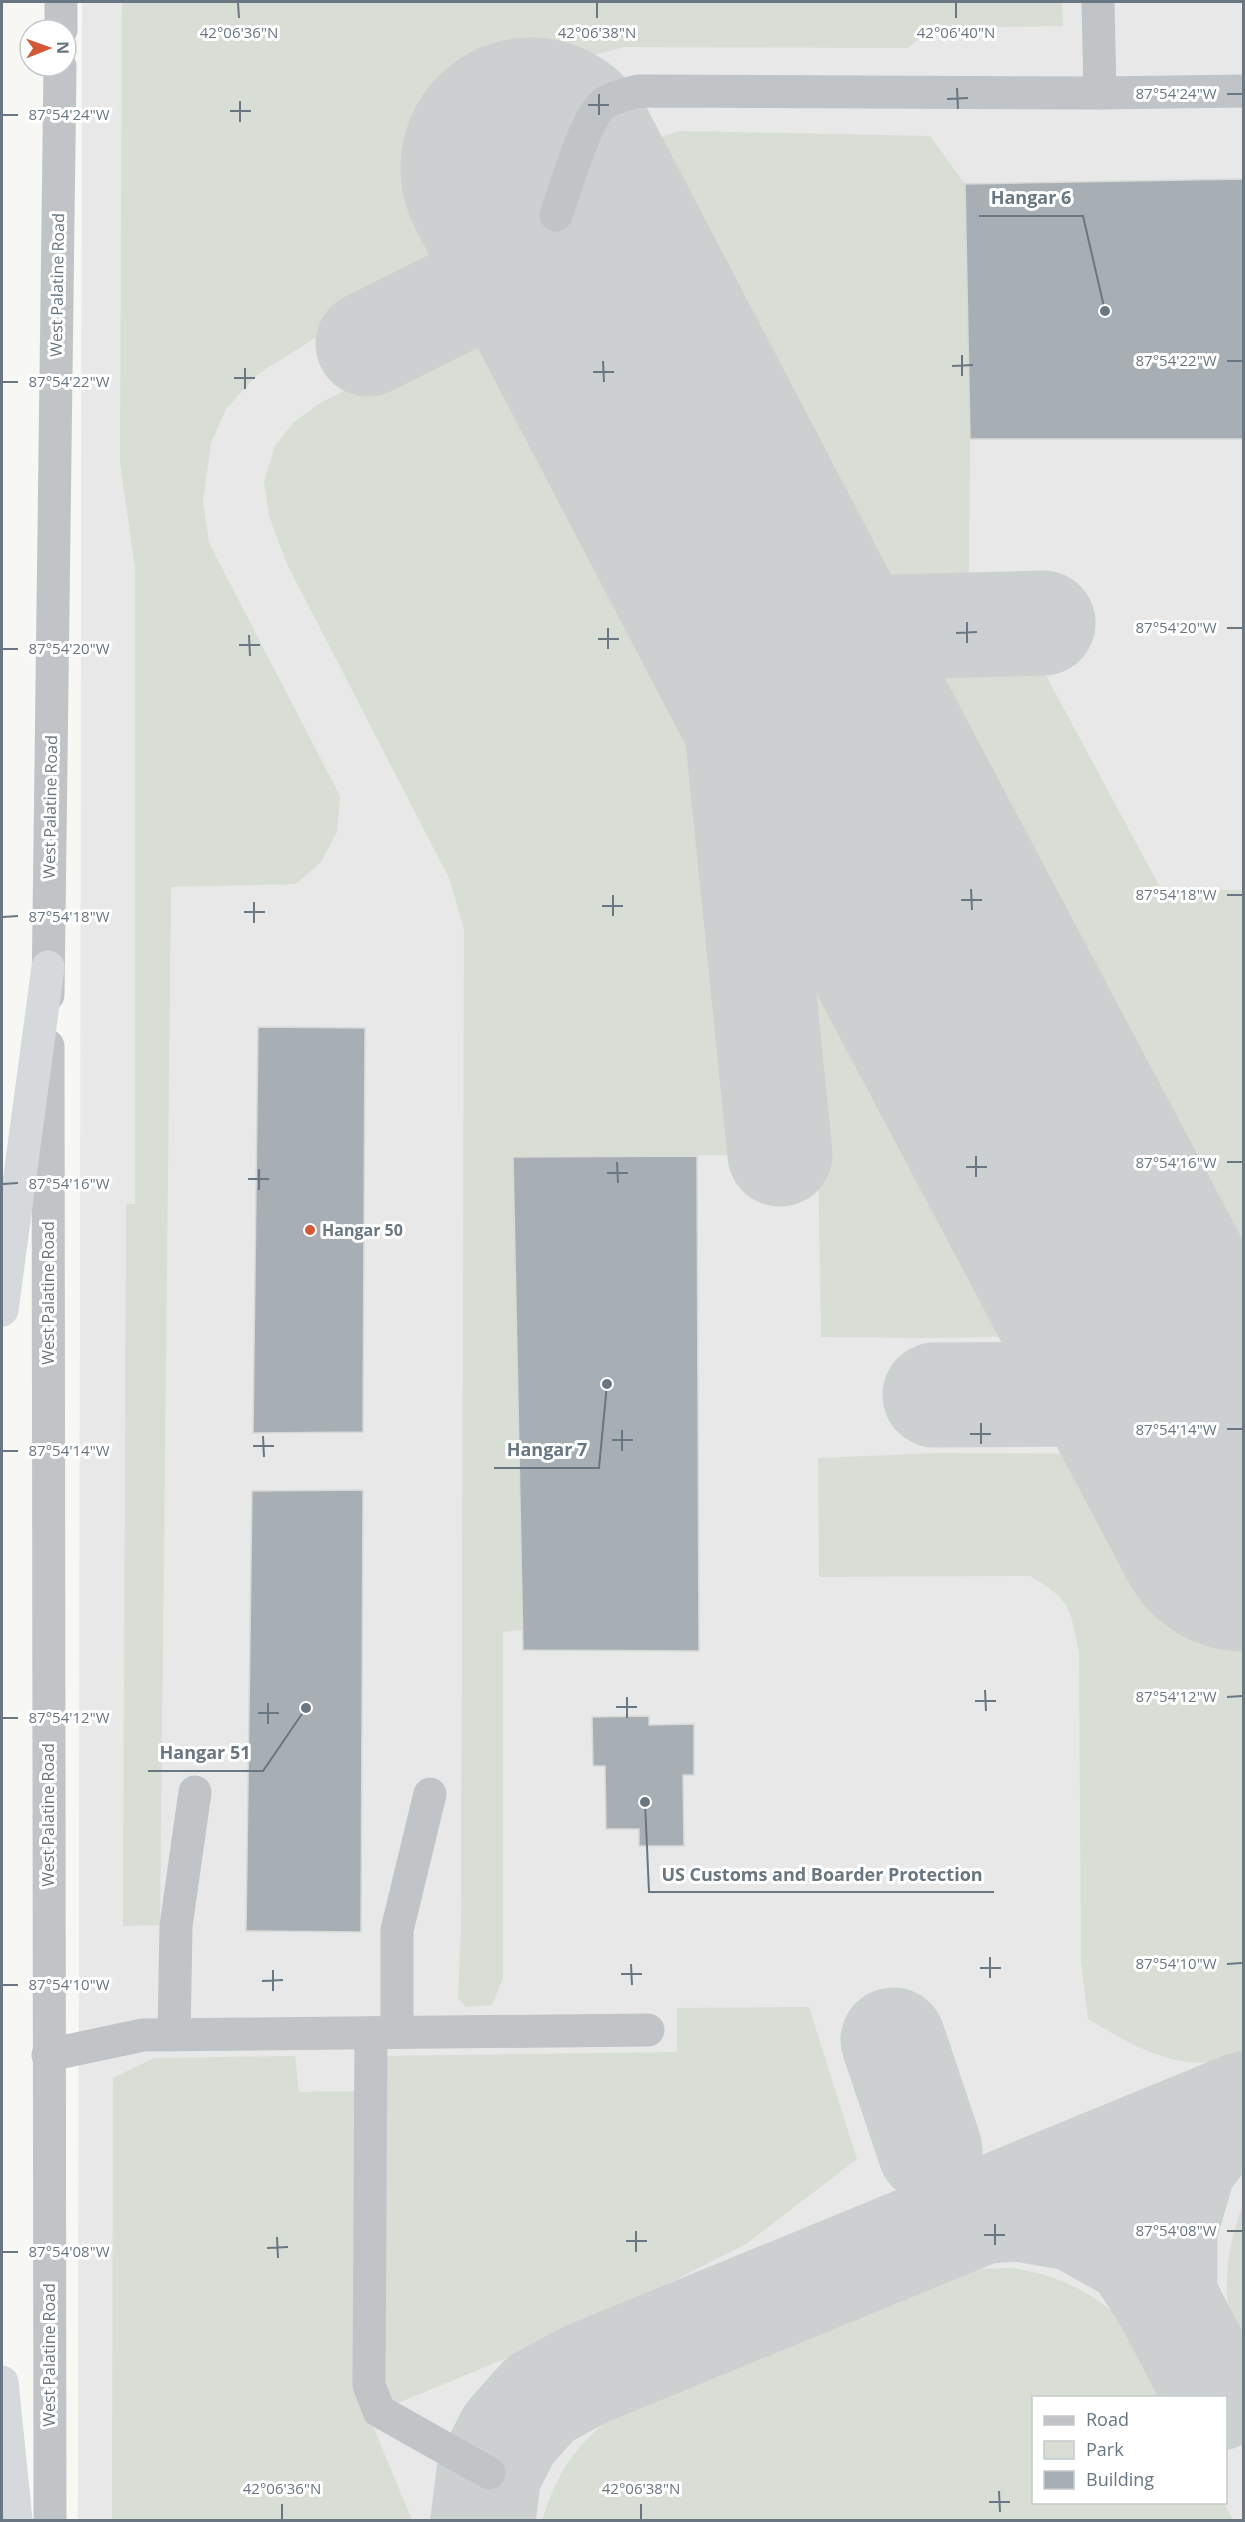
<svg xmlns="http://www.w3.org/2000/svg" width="1245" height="2522" font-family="'Open Sans',sans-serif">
<rect width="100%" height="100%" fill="#f7f7f4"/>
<path fill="#e7e8e7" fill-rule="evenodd" d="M82,2h1161v2518h-1165zM1034,2398h192v104h-192z"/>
<g fill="#d8ddd5">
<path d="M122,2h940l1,24 -131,2 -24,20 -284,-1 -37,10 -30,22 -20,27 -6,32 -1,66 -19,29 -199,107 -54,34 -32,35 -15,34 -8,59 6,41 131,253 -3,36 -16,30 -25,22 -125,3 -11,1038 -37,1 3,-722h9v-636l-15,-105z"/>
<path d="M682,131l248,5 35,48 5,255 -1,135 -136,1 -39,-17 -13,-14 -166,-309c-1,-12 -4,-25 -4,-38 1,-37 38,-60 71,-66z"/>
<path d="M480,331l45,6 33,14 20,18 32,39 93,179 59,536 -25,32 -224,2 9,473 -19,2v346l-11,27 -26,2 -8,-9 3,-69 3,-999 -14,-50 -162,-314 -19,-50 -5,-35 11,-35 19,-24 26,-19 126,-65z"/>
<path d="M965,667l78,3 119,221 81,-1v542l-361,-688 -2,-27 13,-27 22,-18z"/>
<path d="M773,717l303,576 -3,23 -15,12 -21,8 -104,2 -112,-1 -3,-184 -11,1 -10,-15 -40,-360 10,-59z"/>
<path d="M938,1453l199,1 23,14 17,16 66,127v443c-56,24 -107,-6 -155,-35l-7,-58 -2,-309c-9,-45 -8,-52 -49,-76l-211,1 -1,-119z"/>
<path d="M809,2007l48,152 -111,85 -161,82 -192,79 -10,-26 2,-323 292,-4v-44z"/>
<path d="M295,2056l4,36 58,-1 -1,295 56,134h-300l1,-442 41,-20z"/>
<path d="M1243,2204v149c-25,-48 -18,-101 0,-149z"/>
<path d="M1011,2268c52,7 96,30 128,72 13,17 21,39 30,57l-135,1v104l190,1 9,17h-691c18,-55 36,-78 83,-113l321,-134 28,-4z"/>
</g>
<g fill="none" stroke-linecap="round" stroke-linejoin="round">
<g stroke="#ccd0d0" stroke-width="105">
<path d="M368,344l108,-54 48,-1 44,10 55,44"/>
<path d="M720,528l18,212 42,414"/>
<path d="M738,740l5,-22 16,-27 36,-21 69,-35 27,-8 152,-4"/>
<path d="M1126,1298l-3,43 -18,38 -14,15 34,7 40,18 47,41"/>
<path d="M935,1395l156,-1"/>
<path d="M893,2040l37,110"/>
<path d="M985,2211l34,-2 57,10 60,34 29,44v-67l19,-66 39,-51"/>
<path d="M1165,2297l53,101"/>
<path d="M483,2520l6,-47 20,-39 31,-35 44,-24 660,-271"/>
</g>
<path stroke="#ccd0d0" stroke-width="261" d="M531,168l329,629 384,724"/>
</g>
<g fill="#a8afb4" stroke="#d8d8d6" stroke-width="1.5">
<path d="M1244,179v260h-274l-5,-255z"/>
<path d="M258,1027l107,1 -2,404 -110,1z"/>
<path d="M697,1156l2,495 -176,-1 -10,-493z"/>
<path d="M363,1490l-2,442 -115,-1 6,-440z"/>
<path d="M649,1716v9l45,-1v51h-11l1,71h-45v-17h-33l-1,-63h-12l-1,-49z"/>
</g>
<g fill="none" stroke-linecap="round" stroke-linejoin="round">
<g stroke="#c0c4c7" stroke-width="33">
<path d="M1098,2l2,91"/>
<path d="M61,30v-28"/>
<path d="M556,215c9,-25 29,-96 47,-111 10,-7 24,-10 35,-13l462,2 144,-2"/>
<path d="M48,995l12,-929"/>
<path d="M48,1046l2,1474"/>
<path d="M397,2032v-102l33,-136"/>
<path d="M371,2033l-2,352 10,26 110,62"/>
<path d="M174,2035l2,-109 19,-134"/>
<path d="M48,2055l95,-20 505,-5"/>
</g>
<g stroke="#d5d9dc" stroke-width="33">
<path d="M2,1310l46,-343"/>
<path d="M2,2382l14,138"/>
</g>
</g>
<path fill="none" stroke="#687782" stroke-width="2" d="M238,3l1,15M597,3v15M956,3v15M957,88l1,21M599,94v21M1227,94h15M947,99l21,-1M240,101v21M588,105h21M230,111h21M3,115h15M962,355v21M603,361l1,21M1227,361h15M952,366l21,-1M245,368v21M593,372h21M234,378h21M3,382h15M967,622v21M608,628v21M1227,628h15M956,633l21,-1M249,635l1,21M598,639h21M239,645h21M3,649h15M971,889l1,21M613,895v21M1227,895h15M961,900h21M254,902v21M602,906h21M244,912h21M3,917l15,-1M976,1156v21M617,1162l1,21M1227,1162h15M966,1167h21M259,1169v21M607,1173h21M248,1179h21M3,1184l15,-1M981,1423v21M1227,1429h15M622,1430v21M970,1434h21M263,1436l1,21M612,1440h21M253,1446h21M3,1451h15M985,1690l1,21M627,1697v21M1227,1697l15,-1M975,1701h21M268,1703v21M616,1707h21M258,1713h21M3,1718h15M990,1957v21M631,1964l1,21M1227,1964l15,-1M980,1968h21M273,1970v21M621,1974h21M262,1981l21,-1M3,1985h15M995,2224v21M636,2231v21M1227,2231h15M984,2235h21M277,2237l1,21M626,2241h21M267,2248l21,-1M3,2252h15M999,2491l1,21M989,2502h21M282,2504v15M641,2504v15"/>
<circle fill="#d45a37" stroke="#fff" stroke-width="2" cx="310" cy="1230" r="6"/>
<g text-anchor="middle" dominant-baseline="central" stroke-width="6" stroke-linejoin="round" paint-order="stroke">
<g font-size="16" fill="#687782" stroke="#fff">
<text transform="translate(57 285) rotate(-89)">West Palatine Road</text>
<text transform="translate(50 807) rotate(-89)">West Palatine Road</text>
<text transform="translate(48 1293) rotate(-90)">West Palatine Road</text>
<text transform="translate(48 1815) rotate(-90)">West Palatine Road</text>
<text transform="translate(49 2355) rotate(-90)">West Palatine Road</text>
</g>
<g font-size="16" font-weight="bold" fill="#687782" stroke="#fff" text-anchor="start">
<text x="322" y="1230">Hangar 50</text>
</g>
</g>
<g font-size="15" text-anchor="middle" fill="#687782" stroke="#fff" stroke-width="6" stroke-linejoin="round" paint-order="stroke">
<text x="239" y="38">42°06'36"N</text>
<text x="597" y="38">42°06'38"N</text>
<text x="956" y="38">42°06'40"N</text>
<text x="1176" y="99">87°54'24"W</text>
<text x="69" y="120">87°54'24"W</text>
<text x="1176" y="366">87°54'22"W</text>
<text x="69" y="387">87°54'22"W</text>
<text x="1176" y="633">87°54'20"W</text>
<text x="69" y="654">87°54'20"W</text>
<text x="1176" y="900">87°54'18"W</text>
<text x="69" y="922">87°54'18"W</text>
<text x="1176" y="1168">87°54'16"W</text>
<text x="69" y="1189">87°54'16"W</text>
<text x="1176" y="1435">87°54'14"W</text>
<text x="69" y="1456">87°54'14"W</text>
<text x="1176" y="1702">87°54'12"W</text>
<text x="69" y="1723">87°54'12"W</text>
<text x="1176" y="1969">87°54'10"W</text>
<text x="69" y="1990">87°54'10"W</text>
<text x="1176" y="2236">87°54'08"W</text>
<text x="69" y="2257">87°54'08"W</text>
<text x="282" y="2494">42°06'36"N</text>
<text x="641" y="2494">42°06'38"N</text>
</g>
<path fill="none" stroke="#687782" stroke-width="2" d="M1105 311L1083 216H979M607 1384L599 1468H494M306 1708L263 1771H148M645 1802L649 1892H994"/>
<g fill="#687782" stroke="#fff" stroke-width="2">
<circle cx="1105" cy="311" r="6"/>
<circle cx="607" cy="1384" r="6"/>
<circle cx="306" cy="1708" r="6"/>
<circle cx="645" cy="1802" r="6"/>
</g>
<g font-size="18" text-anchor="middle" font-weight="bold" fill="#687782" stroke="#fff" stroke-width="6" stroke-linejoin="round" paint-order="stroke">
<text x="1031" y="204">Hangar 6</text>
<text x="547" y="1456">Hangar 7</text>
<text x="205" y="1759">Hangar 51</text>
<text x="822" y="1881">US Customs and Boarder Protection</text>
</g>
<rect width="1245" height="2522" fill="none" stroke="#687782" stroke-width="6"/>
<rect x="1032" y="2396" width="195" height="108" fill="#ffffff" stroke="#c3c9cd" stroke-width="1.5"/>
<rect x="1044" y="2416" width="30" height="9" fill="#c0c4c7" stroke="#c3c9cd" stroke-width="1.5"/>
<text x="1086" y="2426" font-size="18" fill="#687782">Road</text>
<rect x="1044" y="2441" width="30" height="18" fill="#d8ddd5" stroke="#c3c9cd" stroke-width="1.5"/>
<text x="1086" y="2456" font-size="18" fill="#687782">Park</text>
<rect x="1044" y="2471" width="30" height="18" fill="#a8afb4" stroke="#c3c9cd" stroke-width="1.5"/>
<text x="1086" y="2486" font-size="18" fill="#687782">Building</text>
<g transform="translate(48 48) rotate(89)"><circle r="28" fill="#ffffff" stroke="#c3c9cd" stroke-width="1.5"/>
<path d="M0-4.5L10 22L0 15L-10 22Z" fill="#d45a37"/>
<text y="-9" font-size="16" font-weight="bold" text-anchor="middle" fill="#687782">N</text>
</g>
</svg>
